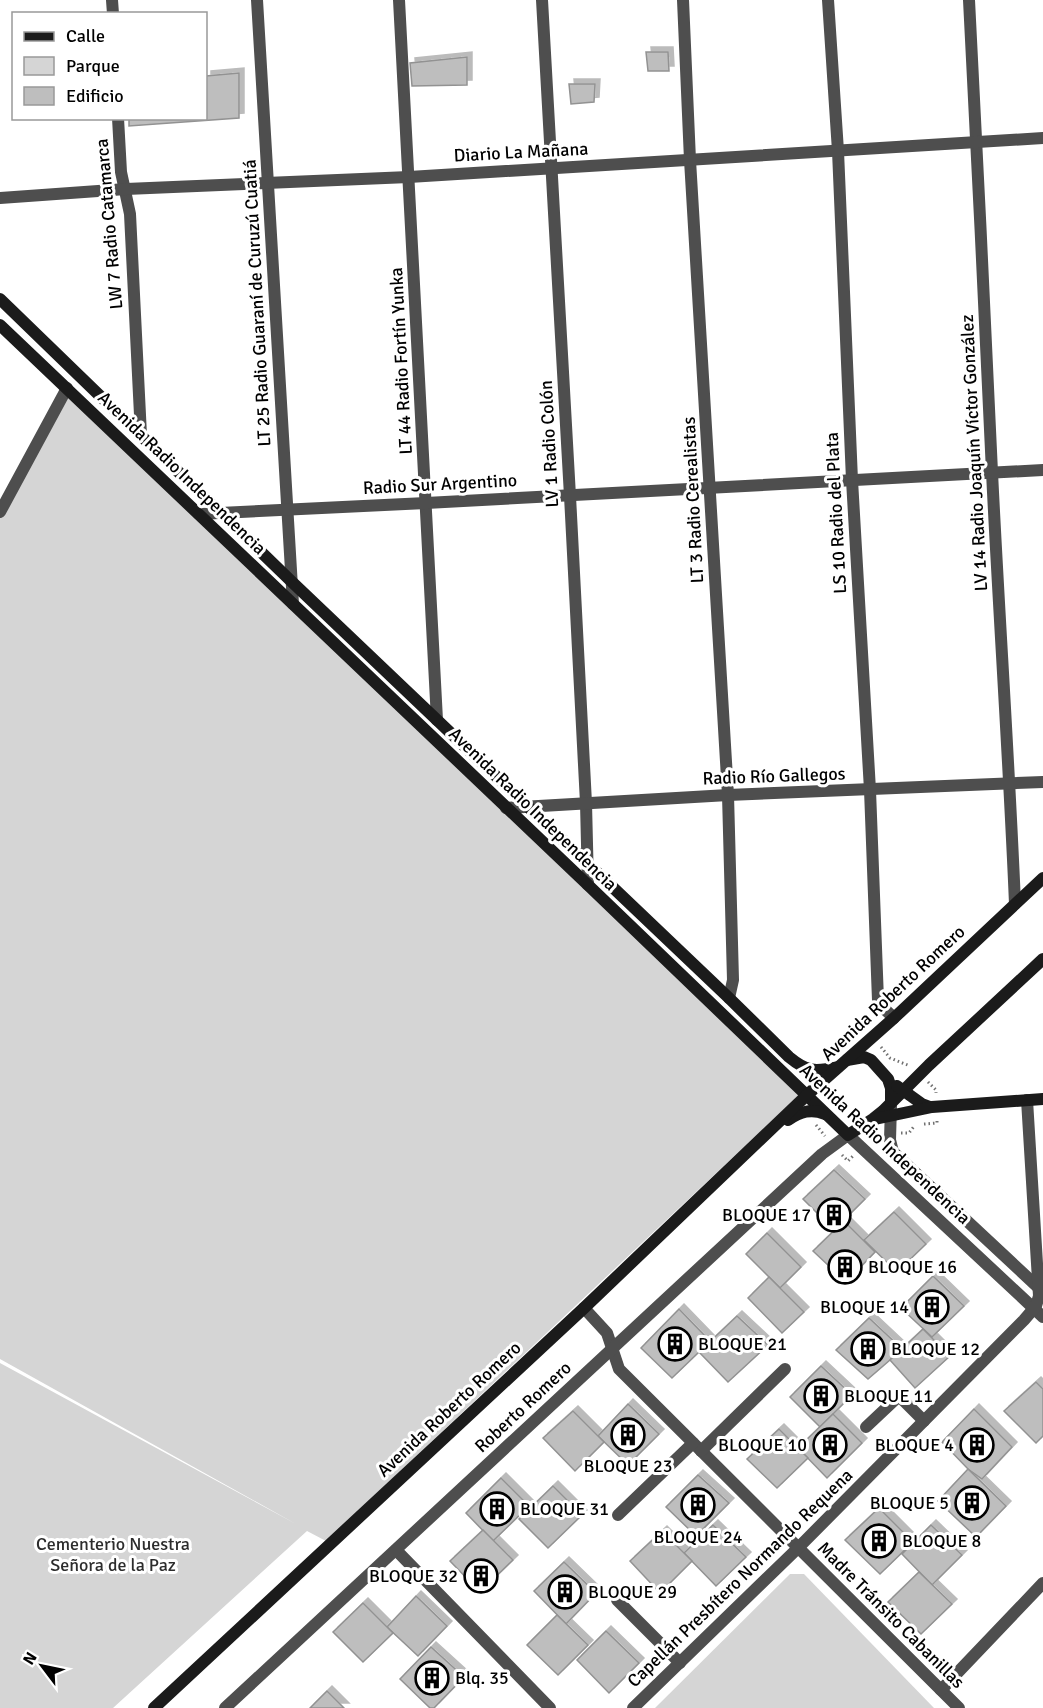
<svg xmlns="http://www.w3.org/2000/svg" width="1043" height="1708" font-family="Signika,sans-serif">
<defs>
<filter id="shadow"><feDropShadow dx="5" dy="-5" stdDeviation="0" flood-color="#0004"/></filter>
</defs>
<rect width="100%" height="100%" fill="#fff"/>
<g fill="#d5d5d5">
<path d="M67,392l732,703 -473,446 -19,-10 -194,177h-113v-345l296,161 -296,-165v-846z"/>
<path d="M790,1574h14l130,134h-279z"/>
</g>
<g fill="#bebebe" stroke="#929292" stroke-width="1.5" filter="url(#shadow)">
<path d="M646,52h22l1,19h-21z"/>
<path d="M467,57v28l-55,1 -2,-23z"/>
<path d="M239,73v45l-110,8v-8h77v-42z"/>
<path d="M569,84h26l-1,18 -23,2z"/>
<path d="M834,1170l31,29 -31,31 -31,-31z"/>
<path d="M894,1212l32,32 -29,28 -33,-32z"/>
<path d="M844,1221l31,31 -29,30 -33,-31z"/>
<path d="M767,1233l34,34 -21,21 -34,-34z"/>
<path d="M933,1276l31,30 -32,31 -31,-29z"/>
<path d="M769,1277l35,35 -22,21 -34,-35z"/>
<path d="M679,1309l30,31 -10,12 -27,26 -31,-30z"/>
<path d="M737,1316l31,29 -40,37 -29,-30z"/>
<path d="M869,1318l31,29 -10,13 -22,19 -32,-29z"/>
<path d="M923,1329l27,27 -35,32 -25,-28z"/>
<path d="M821,1366l31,29 -32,32 -30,-30z"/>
<path d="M1036,1382l7,7v47l-7,7 -32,-32z"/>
<path d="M628,1404l31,30 -31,31 -30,-29z"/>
<path d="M974,1409l38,38 -30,32 -14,-10 -26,-27z"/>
<path d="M573,1411l31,31 -29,29 -32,-33z"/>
<path d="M833,1414l29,29 -35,35 -29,-30z"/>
<path d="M779,1429l29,29 -31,30 -30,-29z"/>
<path d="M968,1469l38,37 -30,31 -38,-36z"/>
<path d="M698,1475l31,28 -33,33 -30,-29z"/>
<path d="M501,1478l28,28 -36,35 -27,-28z"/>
<path d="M553,1486l29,29 -34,33 -29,-29z"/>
<path d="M879,1508l34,34 -33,32 -35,-34z"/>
<path d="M713,1525l33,32 -30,29 -32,-33z"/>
<path d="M931,1525l31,30 -30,30 -30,-31z"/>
<path d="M483,1530l30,30 -33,32 -30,-31z"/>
<path d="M662,1531l30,30 -32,32 -30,-32z"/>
<path d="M564,1562l32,31 -30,31 -32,-33z"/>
<path d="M919,1572l33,32 -31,30 -33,-32z"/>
<path d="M416,1596l31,30 -29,30 -31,-29z"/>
<path d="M363,1603l30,30 -30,29 -30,-30z"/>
<path d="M557,1615l31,30 -30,30 -31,-30z"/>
<path d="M606,1631l33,32 -30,30 -32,-33z"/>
<path d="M431,1647l33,30 -30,31h-4l-30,-29z"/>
<path d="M327,1691l17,17h-34z"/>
</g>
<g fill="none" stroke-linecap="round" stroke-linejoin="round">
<g stroke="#707070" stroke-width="3" stroke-dasharray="1.5 3" stroke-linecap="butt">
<path d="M892,1000l7,-8"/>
<path d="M881,1047l9,11 20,8"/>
<path d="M928,1082l8,8v3"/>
<path d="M924,1124l13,-1v-2"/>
<path d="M816,1125l9,11"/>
<path d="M901,1133h8l6,-8"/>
<path d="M842,1155l6,6 6,-6"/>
</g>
<g stroke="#4e4e4e" stroke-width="12">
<path d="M112,0l1,14"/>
<path d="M257,0l36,604"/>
<path d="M399,0l38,720"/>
<path d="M542,0l28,496 16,307 2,82"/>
<path d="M683,0l7,160 38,635 5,185 -4,18"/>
<path d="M828,0l10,151 14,329 18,310 8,210 1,4 15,14"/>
<path d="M969,0c9,157 15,315 23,472 7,144 17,288 23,432"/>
<path d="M118,118l3,54 9,42 11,221"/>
<path d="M0,198l126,-9 283,-12 634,-39"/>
<path d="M0,512l67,-124"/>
<path d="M199,514l227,-11 617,-33"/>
<path d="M506,808l222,-13 315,-13"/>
<path d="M891,1105l-1,35 3,12 148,138"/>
<path d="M584,1308l23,25 12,36 340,339"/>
<path d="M866,1427l33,-31 25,25"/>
<path d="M701,1451l84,-82"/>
<path d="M618,1515l75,-72"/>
<path d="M396,1550l154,158"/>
<path d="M617,1600l63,63"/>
<path d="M941,1690l102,-107"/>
<path d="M225,1708l597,-554 26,-19 195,182"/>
<path d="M633,1708l165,-160 226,-228 12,-14 3,-10 -12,-196"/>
</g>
<g stroke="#1b1b1b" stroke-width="12">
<path d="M0,299l291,282 438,417 60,59c18,15 26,15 49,10"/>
<path d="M0,325l588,560 260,250 25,-16 10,-8 46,-46 114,-106"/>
<path d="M847,1060l17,-3 7,3 17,19 3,9v13"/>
<path d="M897,1086l25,18 8,3"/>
<path d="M875,1119l57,-12 111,-8"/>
<path d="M788,1120c12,-8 23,-12 37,-6"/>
<path d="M154,1708l430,-400 223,-213 87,-77 149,-140"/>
</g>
</g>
<defs>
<symbol id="building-ring" viewBox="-11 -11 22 22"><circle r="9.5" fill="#fff" stroke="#000" stroke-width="1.5"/><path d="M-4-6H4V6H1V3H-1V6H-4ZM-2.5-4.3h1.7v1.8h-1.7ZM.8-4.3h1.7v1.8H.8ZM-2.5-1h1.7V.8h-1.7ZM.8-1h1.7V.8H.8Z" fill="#000"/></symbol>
</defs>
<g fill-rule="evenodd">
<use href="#building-ring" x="815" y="1196" width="38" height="38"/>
<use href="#building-ring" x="826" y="1248" width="38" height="38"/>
<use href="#building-ring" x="913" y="1288" width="38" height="38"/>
<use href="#building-ring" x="656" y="1325" width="38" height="38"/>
<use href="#building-ring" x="849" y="1330" width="38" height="38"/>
<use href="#building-ring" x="802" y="1377" width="38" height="38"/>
<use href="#building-ring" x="609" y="1416" width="38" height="38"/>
<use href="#building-ring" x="811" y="1426" width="38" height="38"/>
<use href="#building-ring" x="958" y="1426" width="38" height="38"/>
<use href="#building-ring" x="953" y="1484" width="38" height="38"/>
<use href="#building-ring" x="679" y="1486" width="38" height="38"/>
<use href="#building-ring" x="478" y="1490" width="38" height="38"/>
<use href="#building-ring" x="860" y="1522" width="38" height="38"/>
<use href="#building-ring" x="462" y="1557" width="38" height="38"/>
<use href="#building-ring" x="546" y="1573" width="38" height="38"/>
<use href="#building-ring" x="413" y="1659" width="38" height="38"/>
</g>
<g text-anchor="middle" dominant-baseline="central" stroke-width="6" stroke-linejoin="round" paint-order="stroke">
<g font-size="18" fill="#000" stroke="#fff">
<text transform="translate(521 152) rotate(-3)">Diario La Mañana</text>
<text transform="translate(109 224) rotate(-95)">LW 7 Radio Catamarca</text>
<text transform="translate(257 303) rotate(-93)">LT 25 Radio Guaraní de Curuzú Cuatiá</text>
<text transform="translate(401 361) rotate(-93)">LT 44 Radio Fortín Yunka</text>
<text transform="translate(549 444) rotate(-93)">LV 1 Radio Colón</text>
<text transform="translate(974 453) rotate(-93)">LV 14 Radio Joaquín Víctor González</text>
<text transform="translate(182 473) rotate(44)">Avenida Radio Independencia</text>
<text transform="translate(440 484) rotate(-3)">Radio Sur Argentino</text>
<text transform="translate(693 500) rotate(-93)">LT 3 Radio Cerealistas</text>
<text transform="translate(836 513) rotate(-93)">LS 10 Radio del Plata</text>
<text transform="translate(774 776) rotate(-2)">Radio Río Gallegos</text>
<text transform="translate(533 809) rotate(44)">Avenida Radio Independencia</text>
<text transform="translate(893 993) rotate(-43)">Avenida Roberto Romero</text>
<text transform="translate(885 1144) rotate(43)">Avenida Radio Independencia</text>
<text transform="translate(523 1407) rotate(-43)">Roberto Romero</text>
<text transform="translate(449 1409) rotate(-43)">Avenida Roberto Romero</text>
<text transform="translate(740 1578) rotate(-44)">Capellán Presbítero Normando Requena</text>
<text transform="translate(891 1615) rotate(45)">Madre Tránsito Cabanillas</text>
</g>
<g font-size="18" fill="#000" stroke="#fff" text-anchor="start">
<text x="811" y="1215" text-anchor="end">BLOQUE 17</text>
<text x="868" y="1267">BLOQUE 16</text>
<text x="909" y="1307" text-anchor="end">BLOQUE 14</text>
<text x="698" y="1344">BLOQUE 21</text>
<text x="891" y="1349">BLOQUE 12</text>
<text x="844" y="1396">BLOQUE 11</text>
<text x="807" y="1445" text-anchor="end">BLOQUE 10</text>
<text x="954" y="1445" text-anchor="end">BLOQUE 4</text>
<text x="628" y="1466" text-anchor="middle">BLOQUE 23</text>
<text x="949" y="1503" text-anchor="end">BLOQUE 5</text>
<text x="520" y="1509">BLOQUE 31</text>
<text x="698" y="1537" text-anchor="middle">BLOQUE 24</text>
<text x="902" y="1541">BLOQUE 8</text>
<text x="458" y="1576" text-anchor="end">BLOQUE 32</text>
<text x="588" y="1592">BLOQUE 29</text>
<text x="455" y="1678">Blq. 35</text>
</g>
<g font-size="18" fill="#2c2c2c" stroke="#fff">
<text x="113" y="1544">Cementerio Nuestra<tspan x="113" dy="21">Señora de la Paz</tspan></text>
</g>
</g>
<rect x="12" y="12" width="195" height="108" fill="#ffffff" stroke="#999999" stroke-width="1.5"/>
<rect x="24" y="32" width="30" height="9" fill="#1b1b1b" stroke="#999999" stroke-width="1.5"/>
<text x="66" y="42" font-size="18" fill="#000000">Calle</text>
<rect x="24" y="57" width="30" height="18" fill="#d5d5d5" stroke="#999999" stroke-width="1.5"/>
<text x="66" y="72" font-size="18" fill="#000000">Parque</text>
<rect x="24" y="87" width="30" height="18" fill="#bebebe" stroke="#999999" stroke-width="1.5"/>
<text x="66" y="102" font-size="18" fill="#000000">Edificio</text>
<g transform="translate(42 1666) rotate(302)" stroke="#ffffff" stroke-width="4.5" paint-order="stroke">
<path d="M0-4.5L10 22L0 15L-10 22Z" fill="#000000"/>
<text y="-9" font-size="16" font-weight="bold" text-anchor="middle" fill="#000000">N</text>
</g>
</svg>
